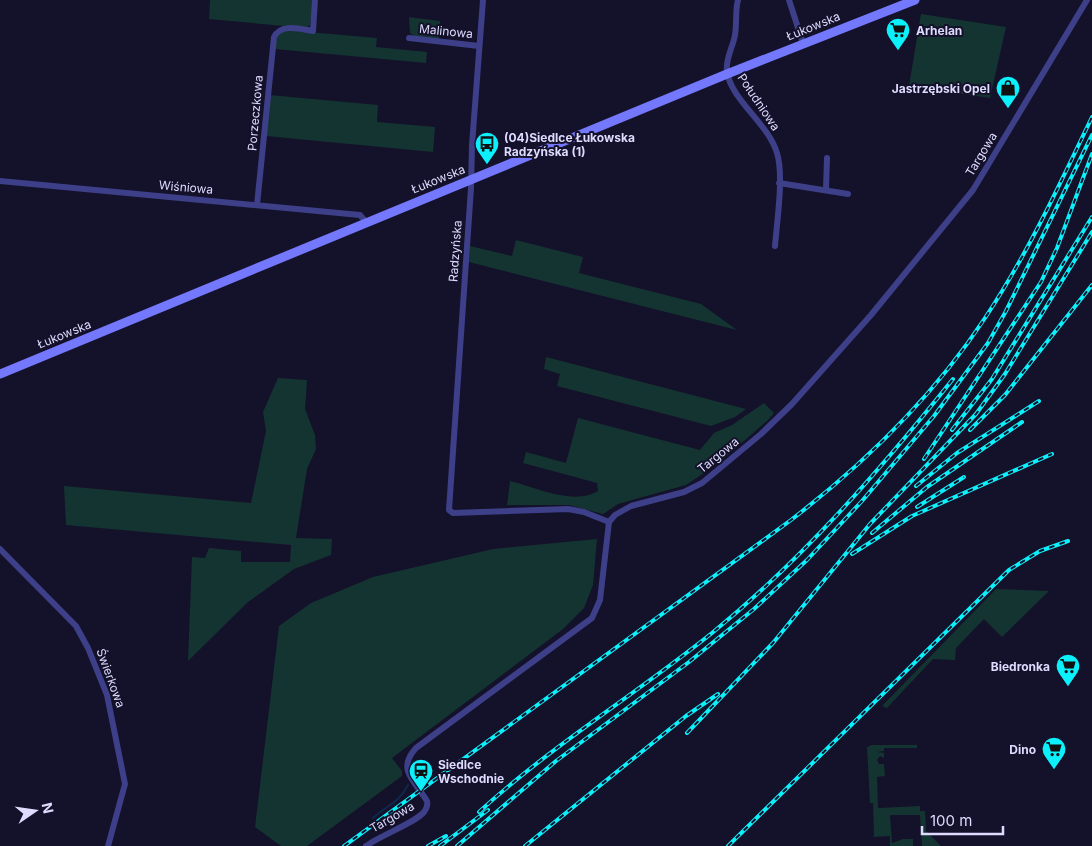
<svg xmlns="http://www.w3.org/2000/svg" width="1092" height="846" font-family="Inter,sans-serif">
<rect width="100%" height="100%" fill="#14112a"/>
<g fill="#143431">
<path d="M210,0h104l-4,25 -4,3 -97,-9z"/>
<path d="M921,14l85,13 -16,71 -81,-12z"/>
<path d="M409,17l31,4 -1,19 -25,-4 -4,-3z"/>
<path d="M285,30l92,8 -1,9 51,5 -1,11 -151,-14 1,-13z"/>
<path d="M269,95l109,10 -1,17 58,5 -2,25 -167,-16z"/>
<path d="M516,240l67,17 -4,16 122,31 36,26 -268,-68 1,-16 42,10z"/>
<path d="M546,357l200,52 -11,8 -24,9 -154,-40 3,-12 -16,-5z"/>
<path d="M278,378l29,2 -2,29 10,26 1,14 -9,20 -11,69 36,1 -1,16 -37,14 -46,33 -60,59 4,-104 13,1 4,-10 32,3v11h49l1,-17 -225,-20 -2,-39 187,17 15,-72 -3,-19z"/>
<path d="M764,403l10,10 -6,7 -52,45 -30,20 -68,19 -15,10 -34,-9h-62l3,-24c25,6 64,25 88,10l-1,-8 -74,-20 3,-11 40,11 12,-45 122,32 14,-17 18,-8z"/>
<path d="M597,539l-4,46 -9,23 -21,21 -171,129 10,13v5l-95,70h-26l-26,-19 24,-201 32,-23 62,-26 120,-28z"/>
<path d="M996,589l53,2 -47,46 -18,-18 -28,29 -1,12 -22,-1 -46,49 -5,-2z"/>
<path d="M872,745h45v3h-33v3l-7,1 7,1v5l-4,-2 -3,4 2,4h5l1,12 -8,1 1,31 42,-2v5h5l1,20 15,15h-19l-2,-31h-30l2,28 11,-4h10v7h-23v-10l-18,1 2,-1 -1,-33h-3l-3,-56z"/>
</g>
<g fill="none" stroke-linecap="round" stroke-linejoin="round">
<g stroke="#0e294d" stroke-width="2">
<path d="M419,777l10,-11"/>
<path d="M373,818c14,-13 26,-15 35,-33"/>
</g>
<g stroke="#3d3f88" stroke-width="6">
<path d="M483,0l-11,145 -1,43 -22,322 4,3 115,-4 16,3 25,10"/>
<path d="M738,0c-3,11 -1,23 -3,35 -2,12 -10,24 -8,37 5,29 41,51 50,81 7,23 0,68 -2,93"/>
<path d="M789,0l14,43"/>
<path d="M409,38l70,8"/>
<path d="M0,181l360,34 6,7"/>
<path d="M779,183l69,11"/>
<path d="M826,190l1,-32"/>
<path d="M257,205l17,-168c7,-14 26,-8 39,-6l2,-31"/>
<path d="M0,549l76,77 12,22 19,47 18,89 -17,62"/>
<path d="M366,846c15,-11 49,-23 58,-34 3,-4 4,-7 3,-11 -12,-20 -31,-31 -11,-53l176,-130 8,-18 9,-78 6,-7 16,-9 53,-14 18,-9 59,-49 31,-30 79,-89 102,-125 114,-190"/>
</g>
<path stroke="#7478fd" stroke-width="9" d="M0,374l727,-300 188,-74"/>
<defs>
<g id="rail">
<path d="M952,430l40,-51 100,-162"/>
<path d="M970,430l35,-35 87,-110"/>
<path d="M924,459l117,-177 16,-34 35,-94"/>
<path d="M916,486l41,-33 82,-52"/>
<path d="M917,507l47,-30"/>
<path d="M872,533l55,-46 95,-65"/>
<path d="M852,554l60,-38 140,-62"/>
<path d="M687,733l86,-90 97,-119 106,-110 29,-40 87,-142"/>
<path d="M479,812c72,-66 157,-118 233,-179 91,-74 168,-163 241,-254"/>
<path d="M344,846l447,-326c74,-57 142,-123 194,-202 42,-63 74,-132 107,-201"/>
<path d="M428,846l18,-10"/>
<path d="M440,846l48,-36"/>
<path d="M457,846l99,-85 133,-99 65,-53 53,-49 55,-59 72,-85 54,-73 18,-32 86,-176"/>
<path d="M525,846l161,-130 32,-22"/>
<path d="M728,846l281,-276 31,-19 28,-10"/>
</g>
</defs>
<use href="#rail" stroke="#0bf0fb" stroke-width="4"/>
<use href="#rail" stroke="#14112a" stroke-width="2" stroke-dasharray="5.5" stroke-linecap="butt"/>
</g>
<defs>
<symbol id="supermarket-pin" viewBox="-11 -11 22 30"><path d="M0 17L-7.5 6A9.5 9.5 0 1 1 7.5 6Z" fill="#0bf0fb" stroke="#14112a"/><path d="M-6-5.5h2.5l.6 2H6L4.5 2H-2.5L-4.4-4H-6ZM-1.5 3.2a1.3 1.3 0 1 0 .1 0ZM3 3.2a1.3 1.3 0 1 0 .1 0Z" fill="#111"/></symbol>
<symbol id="shop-pin" viewBox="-11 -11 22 30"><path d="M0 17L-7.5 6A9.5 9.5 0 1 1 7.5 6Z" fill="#0bf0fb" stroke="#14112a"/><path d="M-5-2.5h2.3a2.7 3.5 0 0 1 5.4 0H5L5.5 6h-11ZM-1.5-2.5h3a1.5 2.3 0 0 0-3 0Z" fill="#111"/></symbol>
<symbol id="bus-pin" viewBox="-11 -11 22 30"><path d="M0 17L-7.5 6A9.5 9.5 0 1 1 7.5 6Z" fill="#0bf0fb" stroke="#14112a"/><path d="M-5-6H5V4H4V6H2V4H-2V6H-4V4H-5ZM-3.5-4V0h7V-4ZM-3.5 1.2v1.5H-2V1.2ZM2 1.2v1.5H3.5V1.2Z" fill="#111"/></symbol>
<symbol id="station-pin" viewBox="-11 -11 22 30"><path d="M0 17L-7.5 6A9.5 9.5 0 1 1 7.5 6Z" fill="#0bf0fb" stroke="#14112a"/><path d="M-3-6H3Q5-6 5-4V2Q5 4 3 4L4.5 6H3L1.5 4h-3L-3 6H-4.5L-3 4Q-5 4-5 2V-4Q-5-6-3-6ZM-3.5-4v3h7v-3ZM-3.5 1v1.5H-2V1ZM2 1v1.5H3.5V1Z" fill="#111"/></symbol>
</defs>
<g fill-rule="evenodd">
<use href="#supermarket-pin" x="884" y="16" width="28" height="38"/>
<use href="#shop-pin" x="994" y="74" width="28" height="38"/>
<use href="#bus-pin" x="473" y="130" width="28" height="38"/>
<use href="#supermarket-pin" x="1054" y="652" width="28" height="38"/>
<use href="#supermarket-pin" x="1040" y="735" width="28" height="38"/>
<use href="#station-pin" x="407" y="757" width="28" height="38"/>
</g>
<g text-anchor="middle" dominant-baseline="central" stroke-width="4" stroke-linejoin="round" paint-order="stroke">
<g font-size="12" fill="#dddbfe" stroke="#14112a">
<text transform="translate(813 26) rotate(-22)">Łukowska</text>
<text transform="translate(446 31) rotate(6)">Malinowa</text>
<text transform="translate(759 102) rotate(56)">Południowa</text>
<text transform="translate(255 113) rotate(-85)">Porzeczkowa</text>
<text transform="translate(981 154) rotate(-59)">Targowa</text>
<text transform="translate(438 179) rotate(-22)">Łukowska</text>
<text transform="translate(186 187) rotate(5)">Wiśniowa</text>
<text transform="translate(455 251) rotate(-86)">Radzyńska</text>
<text transform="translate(64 334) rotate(-22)">Łukowska</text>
<text transform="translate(718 455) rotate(-39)">Targowa</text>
<text transform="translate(111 678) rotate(70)">Świerkowa</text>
<text transform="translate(392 817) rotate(-30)">Targowa</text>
</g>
<g font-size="12" font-weight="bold" fill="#dddbfe" stroke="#14112a" text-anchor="start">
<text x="916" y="30">Arhelan</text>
<text x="990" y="88" text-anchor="end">Jastrzębski Opel</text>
<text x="504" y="137">(04)Siedlce Łukowska<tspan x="504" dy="14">Radzyńska (1)</tspan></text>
<text x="1050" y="666" text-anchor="end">Biedronka</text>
<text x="1036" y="749" text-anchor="end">Dino</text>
<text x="438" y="764">Siedlce<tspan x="438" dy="14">Wschodnie</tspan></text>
</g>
</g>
<g transform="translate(35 811) rotate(77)" stroke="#14112a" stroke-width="4" paint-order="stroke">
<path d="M0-4L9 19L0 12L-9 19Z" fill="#dddbfe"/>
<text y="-8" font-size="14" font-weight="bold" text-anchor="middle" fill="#dddbfe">N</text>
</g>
<path d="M922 826v8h81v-8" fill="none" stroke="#dddbfe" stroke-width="2.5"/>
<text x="930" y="826" font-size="15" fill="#dddbfe" stroke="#14112a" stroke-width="4" paint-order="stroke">100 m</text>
</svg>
